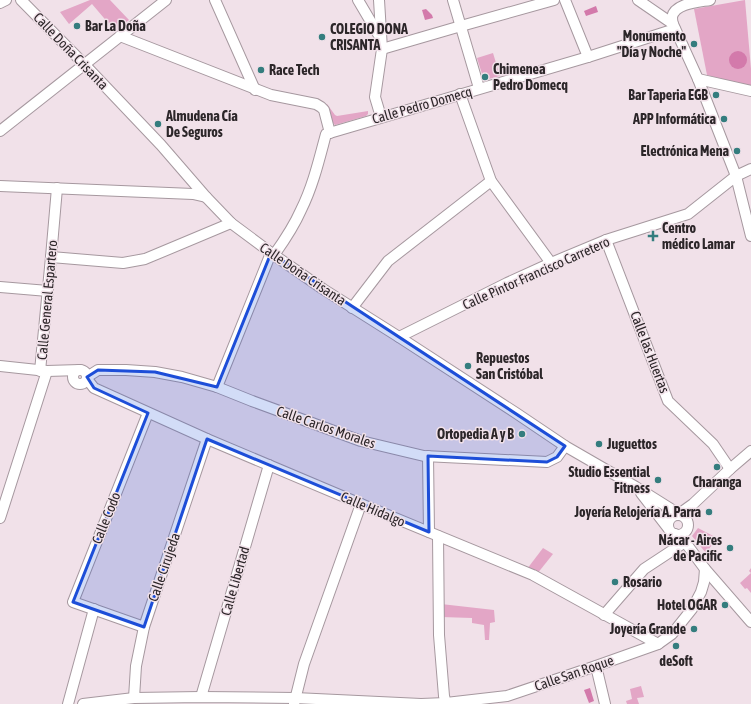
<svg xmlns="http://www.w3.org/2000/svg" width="751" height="704" font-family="'Asap Condensed',sans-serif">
<rect width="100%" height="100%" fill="#f1e1e9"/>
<g fill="#e3a6c6">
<path d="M90,0h20l19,20 -14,11 -23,-27 -23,20 -9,-12z"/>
<path d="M745,0l6,69v18l-44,-12 -13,-66z"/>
<path d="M493,53l7,23 -11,3 -3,-4 -4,-1 -5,-16z"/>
<path d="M327,104l8,11 2,1 31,-5v3l-2,2 -31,9c-4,-3 -3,-6 -5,-11 -1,-3 -3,-6 -4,-8z"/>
<path d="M698,528l19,10 -11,15 -14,-17z"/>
<path d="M543,548l10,6 -16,20 -10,-5z"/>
<path d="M751,568v25l-4,-5 -2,1 -5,-6 11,-10 -2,-2z"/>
<path d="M441,604l53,6 1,12 -5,1 -1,17h-4l-1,-15 -12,-2v-5l-31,-1z"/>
<path d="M641,686l3,11 -7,1 2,6h-12l-1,-3 6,-2 -2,-10z"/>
</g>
<g fill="#d37aab">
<path d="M596,6l2,6 -12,4 -2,-5z"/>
<path d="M426,9l6,6 1,3 -8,2 -3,-10z"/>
<circle cx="738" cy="60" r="9"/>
<path d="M590,688l4,13 -5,2 -5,-13z"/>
</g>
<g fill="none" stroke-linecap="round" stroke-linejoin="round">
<defs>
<g id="minor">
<path d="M21,0l63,64 77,81 45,52 25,26 43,32 49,34 76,48 117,76 49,33 71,41 43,27 14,-10 37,-35 21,-18"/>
<path d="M215,0l40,90"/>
<path d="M358,0l23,39"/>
<path d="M379,0l3,49 -7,48 6,20"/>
<path d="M453,0l26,88"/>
<path d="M565,0l23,57"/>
<path d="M638,0l35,24"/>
<path d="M710,0c-11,2 -35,3 -38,17 0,2 0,4 1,7l25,55 38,97 15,60"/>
<path d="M0,3l6,-3"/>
<path d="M120,36l151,59 45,9 5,3 3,3 6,23"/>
<path d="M382,49l79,-23 93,-26"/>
<path d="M698,79l53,12"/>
<path d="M460,94l31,87 60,82"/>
<path d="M0,131l166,-131"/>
<path d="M0,186l193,8 13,3"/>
<path d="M606,240l62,161 45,43 17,25"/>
<path d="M274,255c10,-14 20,-29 27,-45 12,-24 18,-50 25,-76l262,-77 87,-28"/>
<path d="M51,257l72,6 22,-4 86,-36"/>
<path d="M0,287l48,4"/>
<path d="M352,308l36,-47 103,-80"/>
<path d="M399,337l108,-54 44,-20 55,-23 82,-26 48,-38 15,-7"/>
<path d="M0,366l47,5 -47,147"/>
<circle cx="80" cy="377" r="7"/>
<path d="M40,371l11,-114 6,-69"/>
<path d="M47,371l33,-1"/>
<path d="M87,377l11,-7h28l29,2 27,5 35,10 35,14 109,40 63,15 123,6 10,-5 8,-11"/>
<path d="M87,379l7,9 113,51 154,65 172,71 125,69"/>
<path d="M217,387l54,-134"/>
<path d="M428,456l1,76"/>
<path d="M641,493l27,35"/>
<circle cx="678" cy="525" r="10"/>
<path d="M675,534l10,8 20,27 46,53"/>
<path d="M438,536l1,99 5,61 2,8"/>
<path d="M604,615l40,-46 41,-27"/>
<path d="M144,627l-71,-25 75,-189"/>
<path d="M596,666l9,38"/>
<path d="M201,697l68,-232"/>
<path d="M134,698l2,-32 8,-39 63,-188"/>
<path d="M68,704l26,-95"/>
<path d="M83,704l51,-6 67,-1 94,1 126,6 25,-1 61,-7 89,-30 62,-22 14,-10 20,-25 9,-17 3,-10 1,-13"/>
<path d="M294,704l10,-40 57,-160"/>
</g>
</defs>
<use href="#minor" stroke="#a6989f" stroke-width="12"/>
<use href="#minor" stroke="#fff" stroke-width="10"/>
</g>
<path fill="#1d4ed8" fill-opacity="0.2" stroke="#1d4ed8" stroke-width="3" stroke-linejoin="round" d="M271,253l294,193 -8,11 -10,5 -119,-6 1,76 -222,-93 -63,188 -71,-25 75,-189 -54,-25 -7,-11 11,-7 57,2 62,15z"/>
<g fill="#347d7e" stroke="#f1e1e9" stroke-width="1.5">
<circle cx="77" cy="26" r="4"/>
<circle cx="322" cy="37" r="4"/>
<circle cx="694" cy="44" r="4"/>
<circle cx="261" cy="70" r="4"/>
<circle cx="485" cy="77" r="4"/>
<circle cx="716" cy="95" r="4"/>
<circle cx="724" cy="119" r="4"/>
<circle cx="158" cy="124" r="4"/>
<circle cx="737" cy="151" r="4"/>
<path d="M651 230h4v4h4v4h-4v4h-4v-4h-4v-4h4z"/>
<circle cx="468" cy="366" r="4"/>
<circle cx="522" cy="434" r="4"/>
<circle cx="599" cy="444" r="4"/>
<circle cx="717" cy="467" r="4"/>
<circle cx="658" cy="480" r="4"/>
<circle cx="709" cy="512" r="4"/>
<circle cx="730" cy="548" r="4"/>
<circle cx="615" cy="582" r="4"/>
<circle cx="725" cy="605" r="4"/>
<circle cx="694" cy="629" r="4"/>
<circle cx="676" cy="646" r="4"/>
</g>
<g text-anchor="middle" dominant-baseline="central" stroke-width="3" stroke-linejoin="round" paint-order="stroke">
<g font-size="14" font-weight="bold" fill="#2c2629" stroke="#f1e1e9" text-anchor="end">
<text x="85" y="26" text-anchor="start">Bar La Doña</text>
<text x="330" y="29" text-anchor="start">COLEGIO DONA<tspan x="330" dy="16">CRISANTA</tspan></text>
<text x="686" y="36">Monumento<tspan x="686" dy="16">"Día y Noche"</tspan></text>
<text x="493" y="69" text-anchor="start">Chimenea<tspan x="493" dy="16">Pedro Domecq</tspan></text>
<text x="269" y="70" text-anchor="start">Race Tech</text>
<text x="708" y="95">Bar Taperia EGB</text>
<text x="166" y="116" text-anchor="start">Almudena Cía<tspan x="166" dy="16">De Seguros</tspan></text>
<text x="716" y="119">APP Informática</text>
<text x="729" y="151">Electrónica Mena</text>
<text x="662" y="228" text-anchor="start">Centro<tspan x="662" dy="16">médico Lamar</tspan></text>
<text x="476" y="358" text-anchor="start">Repuestos<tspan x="476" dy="16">San Cristóbal</tspan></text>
<text x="514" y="434">Ortopedia A y B</text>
<text x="607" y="444" text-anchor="start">Juguettos</text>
<text x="650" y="472">Studio Essential<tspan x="650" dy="16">Fitness</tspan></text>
<text x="717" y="482" text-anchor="middle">Charanga</text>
<text x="701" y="512">Joyería Relojería A. Parra</text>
<text x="722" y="540">Nácar - Aires<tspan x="722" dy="16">de Pacific</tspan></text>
<text x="623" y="582" text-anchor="start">Rosario</text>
<text x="717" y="605">Hotel OGAR</text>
<text x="686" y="629">Joyería Grande</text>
<text x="676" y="661" text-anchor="middle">deSoft</text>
</g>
<g font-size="14" fill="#2c2629" stroke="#f1e1e9">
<text transform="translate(71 51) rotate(46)">Calle Doña Crisanta</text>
<text transform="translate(422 105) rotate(-16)">Calle Pedro Domecq</text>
<text transform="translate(536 273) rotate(-24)">Calle Pintor Francisco Carretero</text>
<text transform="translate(303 274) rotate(34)">Calle Doña Crisanta</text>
<text transform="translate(47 300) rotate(-85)">Calle General Espartero</text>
<text transform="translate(650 352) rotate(69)">Calle las Huertas</text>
<text transform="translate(326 427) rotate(19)">Calle Carlos Morales</text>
<text transform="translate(373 509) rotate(23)">Calle Hidalgo</text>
<text transform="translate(106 518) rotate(-68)">Calle Codo</text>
<text transform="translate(164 567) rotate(-71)">Calle Cirujeda</text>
<text transform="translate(235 581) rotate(-74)">Calle Libertad</text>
<text transform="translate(574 673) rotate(-19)">Calle San Roque</text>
</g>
</g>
</svg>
